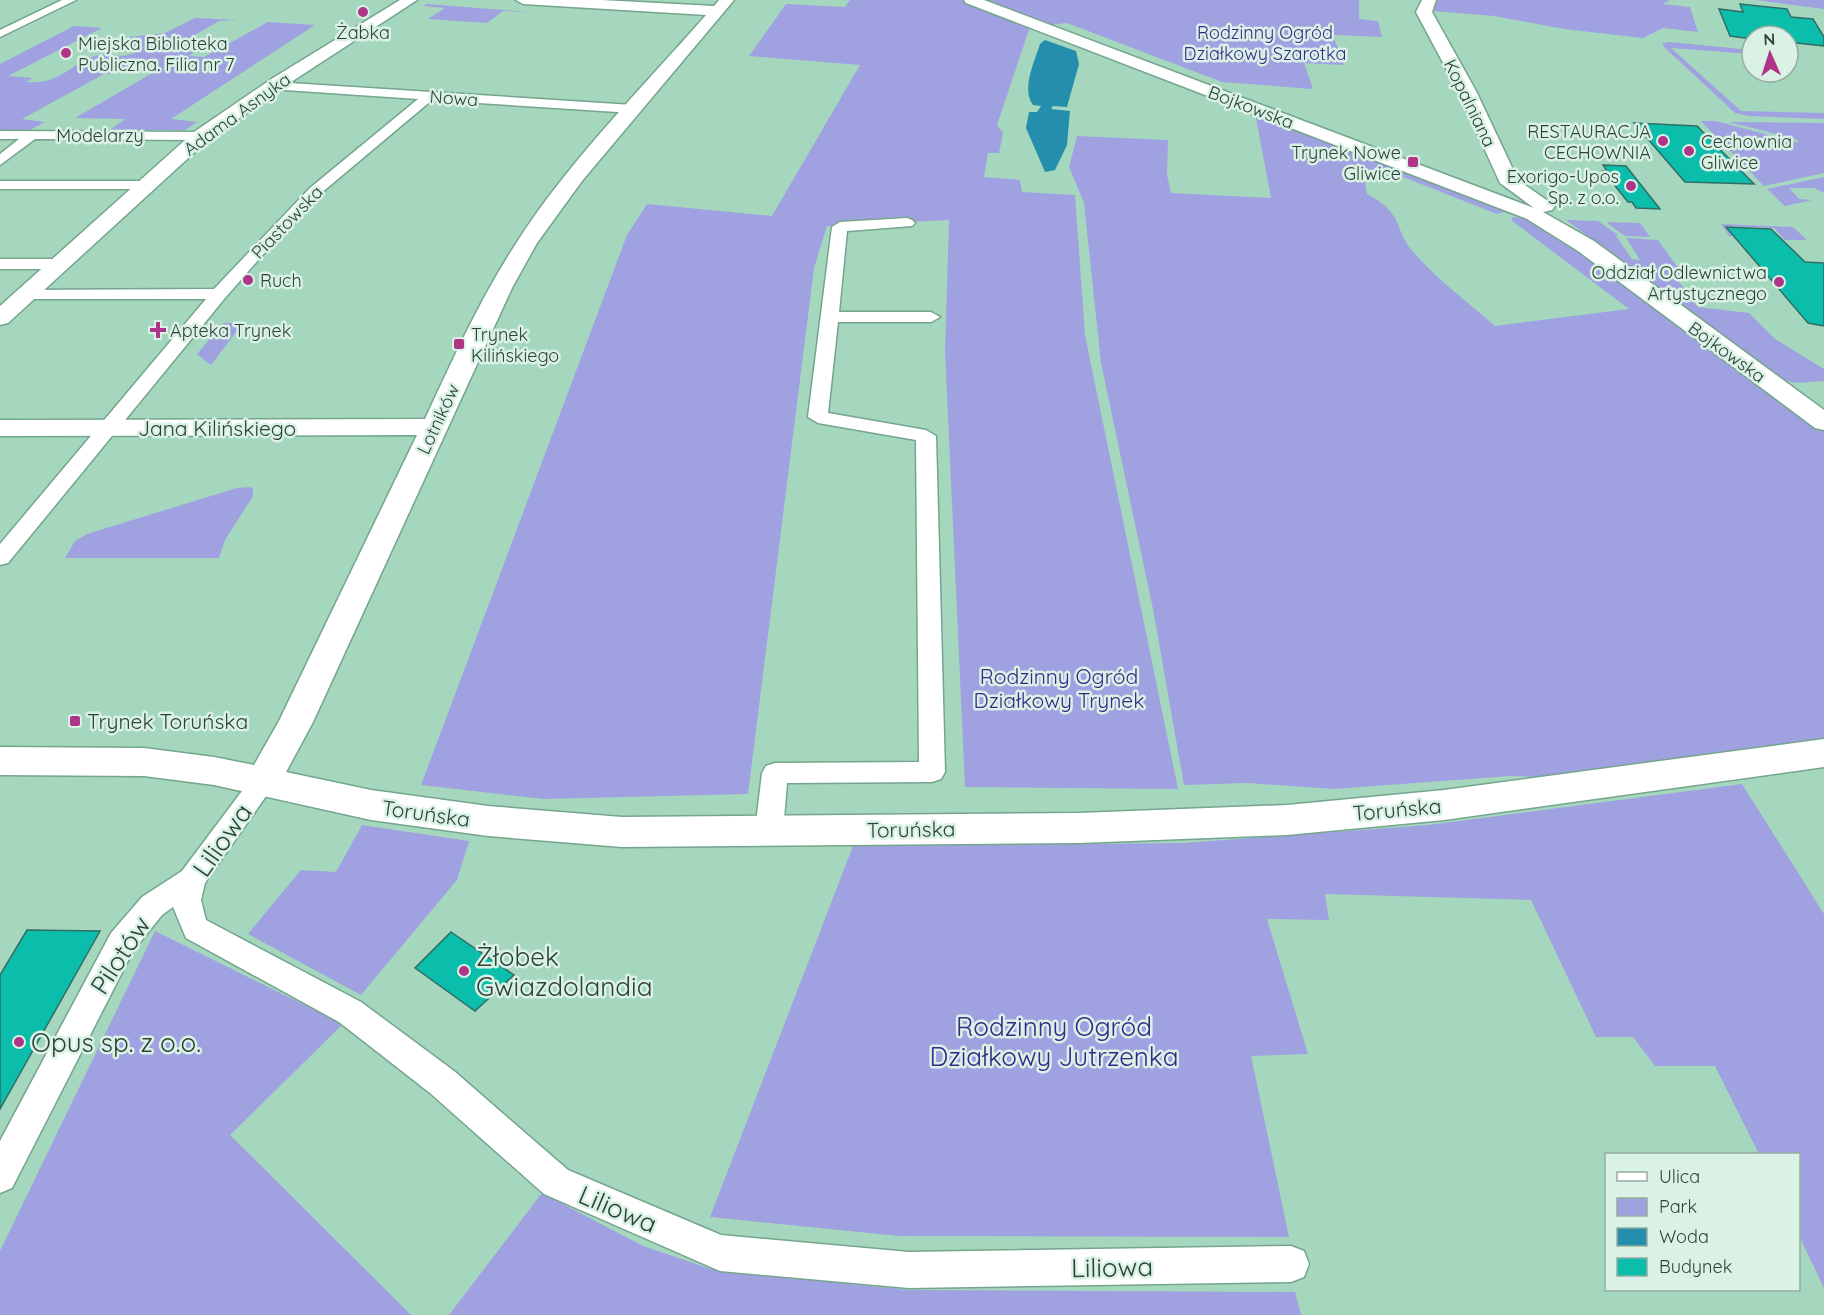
<svg xmlns="http://www.w3.org/2000/svg" width="1824" height="1315" font-family="Quicksand,sans-serif">
<rect width="100%" height="100%" fill="#a5d7be"/>
<g fill="#a0a1e1">
<path d="M850,0h509v19l19,2 4,16 -49,-2 11,30 -40,-2 9,26 -91,-7 -155,-59 -37,4 -33,98 6,8 -4,20h-11l-4,24 36,3 2,12 53,3 10,140 93,454 -213,-2 -20,-436 4,-131 -122,6 -13,42 -66,526 -204,5 -123,-14 206,-550 20,-31 125,12 88,-151 -111,-9 37,-52 59,3z"/>
<path d="M1434,0h236l-8,4 28,3 8,25 -35,-4 -20,10 -79,-9 -70,-13 -62,-5z"/>
<path d="M1756,0h68v9z"/>
<path d="M426,4l103,8 -26,-1 -16,12 -59,-4 17,-11 -21,-2z"/>
<path d="M195,18l43,2 -19,1 -50,29 25,2 -5,4 15,1 64,-35 47,3 -144,94 26,3 -12,8h-75l15,-11 -50,-1 86,-50c-28,-13 -38,7 -57,6l-82,45 23,3 -15,8h-30v-66l74,-38 28,2 -94,48 25,2 -7,4c34,3 41,-16 69,-26 19,-6 24,8 49,-9l-28,-2 14,-8 35,-4z"/>
<path d="M1669,42l83,8v4l-81,-6 70,63 83,2v6l-75,-3 -14,-3 -72,-67v-3z"/>
<path d="M1255,113l163,62 43,20 42,13 1,4 -7,2 -104,-41 -30,-3 4,24c39,21 25,34 48,60 23,26 54,49 80,72l134,-17 -118,-89 2,-3 17,2 25,14 269,196v311l-280,37 -34,-1 -176,13 -87,-6 -63,2 -31,-176 -52,-246 -17,-160 -15,-36 8,-31 91,4 -1,35 4,18 100,5z"/>
<path d="M1701,121h15l83,22 -3,-4 -67,-17 95,1v50l-60,13z"/>
<path d="M1824,177v16l-10,-5h-25l10,11 13,1 -27,6 -18,-17z"/>
<path d="M1566,220l32,1 20,14 -2,1 16,23 8,1 -14,-22 32,2 26,36 -8,2 22,29 51,6 26,26 49,30v12l-28,2 -16,-4z"/>
<path d="M1608,222l32,1 10,14 -25,-1 -17,-12z"/>
<path d="M1721,224l72,3 14,13h-22l-11,-12 -49,-2 8,10h-4z"/>
<path d="M223,323h20l-32,42 -14,-11z"/>
<path d="M250,487l3,2v7l-28,44 -6,18h-154l10,-17 12,-7 150,-46z"/>
<path d="M1742,784l82,130v374l-25,-52 -1,-82h-39l-44,-88h-60l-22,-29h-37l-65,-137 -206,-6 4,26 -62,-1 41,135 -57,2 38,181 -390,-1 -189,-19 143,-371 331,-3 244,-18z"/>
<path d="M362,825l107,16 -12,39 -96,115 -113,-61 53,-64 35,2z"/>
<path d="M155,931l188,93 -113,111 181,180h-411v-64z"/>
<path d="M542,1193l101,53 71,24 195,20 386,2 6,23h-852z"/>
</g>
<path fill="#258ead" d="M1045,40l31,11 3,13 -12,43 -14,-1 -2,3 19,2 -3,34 -12,25 -10,2 -19,-44 3,-16h8l4,-6 -8,-1c-12,-17 2,-44 7,-61z"/>
<g fill="#0bbeac" stroke="#326d65" stroke-width="1.5">
<path d="M1740,4l47,5 4,8 22,2 11,18v9l-36,-4v-6h-36v3l-22,-3 -11,-27 24,3z"/>
<path d="M1634,123l63,3 57,58 -69,-2z"/>
<path d="M1603,165l23,1 34,43 -24,-1 -4,-6h-4l-25,-31h4z"/>
<path d="M1726,227l45,2 34,33 19,1v63l-16,-3z"/>
<path d="M27,930l73,1 -100,178v-134z"/>
<path d="M451,932l63,43 -39,36 -60,-43z"/>
</g>
<g fill="none" stroke-linecap="round" stroke-linejoin="round">
<defs>
<g id="street">
<path d="M62,0h14l-76,37v-7z"/>
<path d="M274,82l359,23 6,4 -6,4 -201,-13 -112,94 -32,32 -63,72 -217,265 -8,2v-21l206,-245h-181l-6,-1 -2,-4 2,-4 195,-1 96,-101 108,-89 -148,-10v-6z"/>
<path d="M0,131l201,1 7,4 -7,4 -166,-1 -35,26v-11l19,-15h-19z"/>
<path d="M0,181h146l7,4 -7,4h-146z"/>
<path d="M907,218l5,2 3,3 -3,3 -65,5 -8,81h92l9,5 -9,5h-93l-10,91 98,17 10,6 9,336 -4,7 -9,3 -145,1 -4,48 -4,8 -10,3 -10,-3 -4,-8 7,-58 4,-7 9,-3 144,-1 -3,-322 -98,-17 -10,-6 24,-190 8,-5z"/>
<path d="M0,259h59l8,5 -8,5h-59z"/>
<path d="M263,772l9,3 4,7 -71,101 -4,17 5,20 155,82 93,69 114,99 153,65 188,17 382,-6 13,5 5,13 -5,13 -13,5 -382,6 -189,-17 -176,-77 -114,-101 -91,-71 -153,-84 -13,-31 -11,8 -29,36 -121,237 -12,5v-52l111,-208 31,-36 40,-26 72,-96z"/>
</g>
<g id="secondary">
<path d="M400,0h17l-132,86 -77,54 -200,183 -8,2v-19l194,-174 79,-54z"/>
<path d="M516,0h85l113,6 5,-6h15l-152,181 -45,62 -25,45 -199,434 -27,50 85,18 117,16 134,11 457,-4 208,-8 157,-15 380,-51v28l-380,53 -157,15 -208,8 -457,4 -134,-11 -117,-16 -157,-35 -70,-9 -144,-1v-28l144,1 70,9 40,8 25,-44 138,-286 -417,1v-16l425,-1c28,-60 56,-122 92,-177 51,-80 126,-155 189,-227l-183,-11z"/>
<path d="M964,0h20l550,208 -34,-25 -42,-92 -42,-79 6,-12h14l-4,12 44,79 42,89 37,26 -3,4 -9,2 51,29 230,169v20l-9,-2 -237,-177 -51,-32 -561,-216z"/>
</g>
</defs>
<use href="#street" stroke="#74a58d" stroke-width="3"/>
<use href="#secondary" stroke="#74a58d" stroke-width="3"/>
<use href="#street" fill="#fff" fill-rule="evenodd"/>
<use href="#secondary" fill="#fff" fill-rule="evenodd"/>
</g>
<g fill="#af3588" stroke="#d9f2e5" stroke-width="2">
<circle cx="363" cy="12" r="6"/>
<circle cx="66" cy="53" r="6"/>
<circle cx="1663" cy="141" r="6"/>
<circle cx="1689" cy="151" r="6"/>
<rect x="1407" y="156" width="12" height="12" rx="3"/>
<circle cx="1631" cy="186" r="6"/>
<circle cx="248" cy="280" r="6"/>
<circle cx="1779" cy="282" r="6"/>
<path d="M155 321h6v6h6v6h-6v6h-6v-6h-6v-6h6z"/>
<rect x="453" y="338" width="12" height="12" rx="3"/>
<rect x="69" y="715" width="12" height="12" rx="3"/>
<circle cx="464" cy="971" r="6"/>
<circle cx="19" cy="1042" r="6"/>
</g>
<g text-anchor="middle" dominant-baseline="central" stroke-width="5" stroke-linejoin="round" paint-order="stroke">
<g font-size="18" fill="#2e4238" stroke="#d9f2e5" text-anchor="start">
<text x="363" y="32" text-anchor="middle">Żabka</text>
<text x="78" y="43">Miejska Biblioteka<tspan x="78" dy="21">Publiczna. Filia nr 7</tspan></text>
<text x="1651" y="131" text-anchor="end">RESTAURACJA<tspan x="1651" dy="21">CECHOWNIA</tspan></text>
<text x="1701" y="141">Cechownia<tspan x="1701" dy="21">Gliwice</tspan></text>
<text x="1401" y="152" text-anchor="end">Trynek Nowe<tspan x="1401" dy="21">Gliwice</tspan></text>
<text x="1619" y="176" text-anchor="end">Exorigo-Upos<tspan x="1619" dy="21">Sp. z o.o.</tspan></text>
<text x="1767" y="272" text-anchor="end">Oddział Odlewnictwa<tspan x="1767" dy="21">Artystycznego</tspan></text>
<text x="260" y="280">Ruch</text>
<text x="170" y="330">Apteka Trynek</text>
<text x="471" y="334">Trynek<tspan x="471" dy="21">Kilińskiego</tspan></text>
</g>
<g font-size="18" fill="#38278b" stroke="#d9f2e5">
<text x="1265" y="32">Rodzinny Ogród<tspan x="1265" dy="21">Działkowy Szarotka</tspan></text>
</g>
<g font-size="18" fill="#2e4238" stroke="#d9f2e5">
<text transform="translate(454 98) rotate(4)">Nowa</text>
<text transform="translate(1470 103) rotate(64)">Kopalniana</text>
<text transform="translate(1251 107) rotate(21)">Bojkowska</text>
<text transform="translate(237 114) rotate(-36)">Adama Asnyka</text>
<text x="100" y="135">Modelarzy</text>
<text transform="translate(287 222) rotate(-46)">Piastowska</text>
<text transform="translate(1727 352) rotate(36)">Bojkowska</text>
<text transform="translate(438 419) rotate(-65)">Lotników</text>
</g>
<g font-size="21" fill="#2e4238" stroke="#d9f2e5">
<text x="217" y="428">Jana Kilińskiego</text>
<text transform="translate(1397 809) rotate(-5)">Toruńska</text>
<text transform="translate(426 813) rotate(8)">Toruńska</text>
<text transform="translate(911 829) rotate(-1)">Toruńska</text>
</g>
<g font-size="21" fill="#38278b" stroke="#d9f2e5">
<text x="1059" y="676">Rodzinny Ogród<tspan x="1059" dy="24">Działkowy Trynek</tspan></text>
</g>
<g font-size="21" fill="#2e4238" stroke="#d9f2e5" text-anchor="start">
<text x="87" y="721">Trynek Toruńska</text>
</g>
<g font-size="26" fill="#2e4238" stroke="#d9f2e5">
<text transform="translate(222 840) rotate(-55)">Liliowa</text>
<text transform="translate(120 955) rotate(-57)">Pilotów</text>
<text transform="translate(618 1209) rotate(23)">Liliowa</text>
<text transform="translate(1112 1267) rotate(-1)">Liliowa</text>
</g>
<g font-size="26" fill="#2e4238" stroke="#d9f2e5" text-anchor="start">
<text x="476" y="956">Żłobek<tspan x="476" dy="30">Gwiazdolandia</tspan></text>
<text x="31" y="1042">Opus sp. z o.o.</text>
</g>
<g font-size="26" fill="#38278b" stroke="#d9f2e5">
<text x="1054" y="1026">Rodzinny Ogród<tspan x="1054" dy="30">Działkowy Jutrzenka</tspan></text>
</g>
</g>
<rect x="1605" y="1153" width="195" height="138" fill="#d9f2e5" stroke="#95aca0" stroke-width="1.5"/>
<rect x="1617" y="1172" width="30" height="9" fill="#ffffff" stroke="#95aca0" stroke-width="1.5"/>
<text x="1659" y="1183" font-size="18" fill="#2e4238">Ulica</text>
<rect x="1617" y="1198" width="30" height="18" fill="#a0a1e1" stroke="#95aca0" stroke-width="1.5"/>
<text x="1659" y="1213" font-size="18" fill="#2e4238">Park</text>
<rect x="1617" y="1228" width="30" height="18" fill="#258ead" stroke="#95aca0" stroke-width="1.5"/>
<text x="1659" y="1243" font-size="18" fill="#2e4238">Woda</text>
<rect x="1617" y="1258" width="30" height="18" fill="#0bbeac" stroke="#95aca0" stroke-width="1.5"/>
<text x="1659" y="1273" font-size="18" fill="#2e4238">Budynek</text>
<g transform="translate(1770 54) rotate(357)"><circle r="28" fill="#d9f2e5" stroke="#95aca0" stroke-width="1.5"/>
<path d="M0-4.5L10 22L0 15L-10 22Z" fill="#af3588"/>
<text y="-9" font-size="16" font-weight="bold" text-anchor="middle" fill="#2e4238">N</text>
</g>
</svg>
